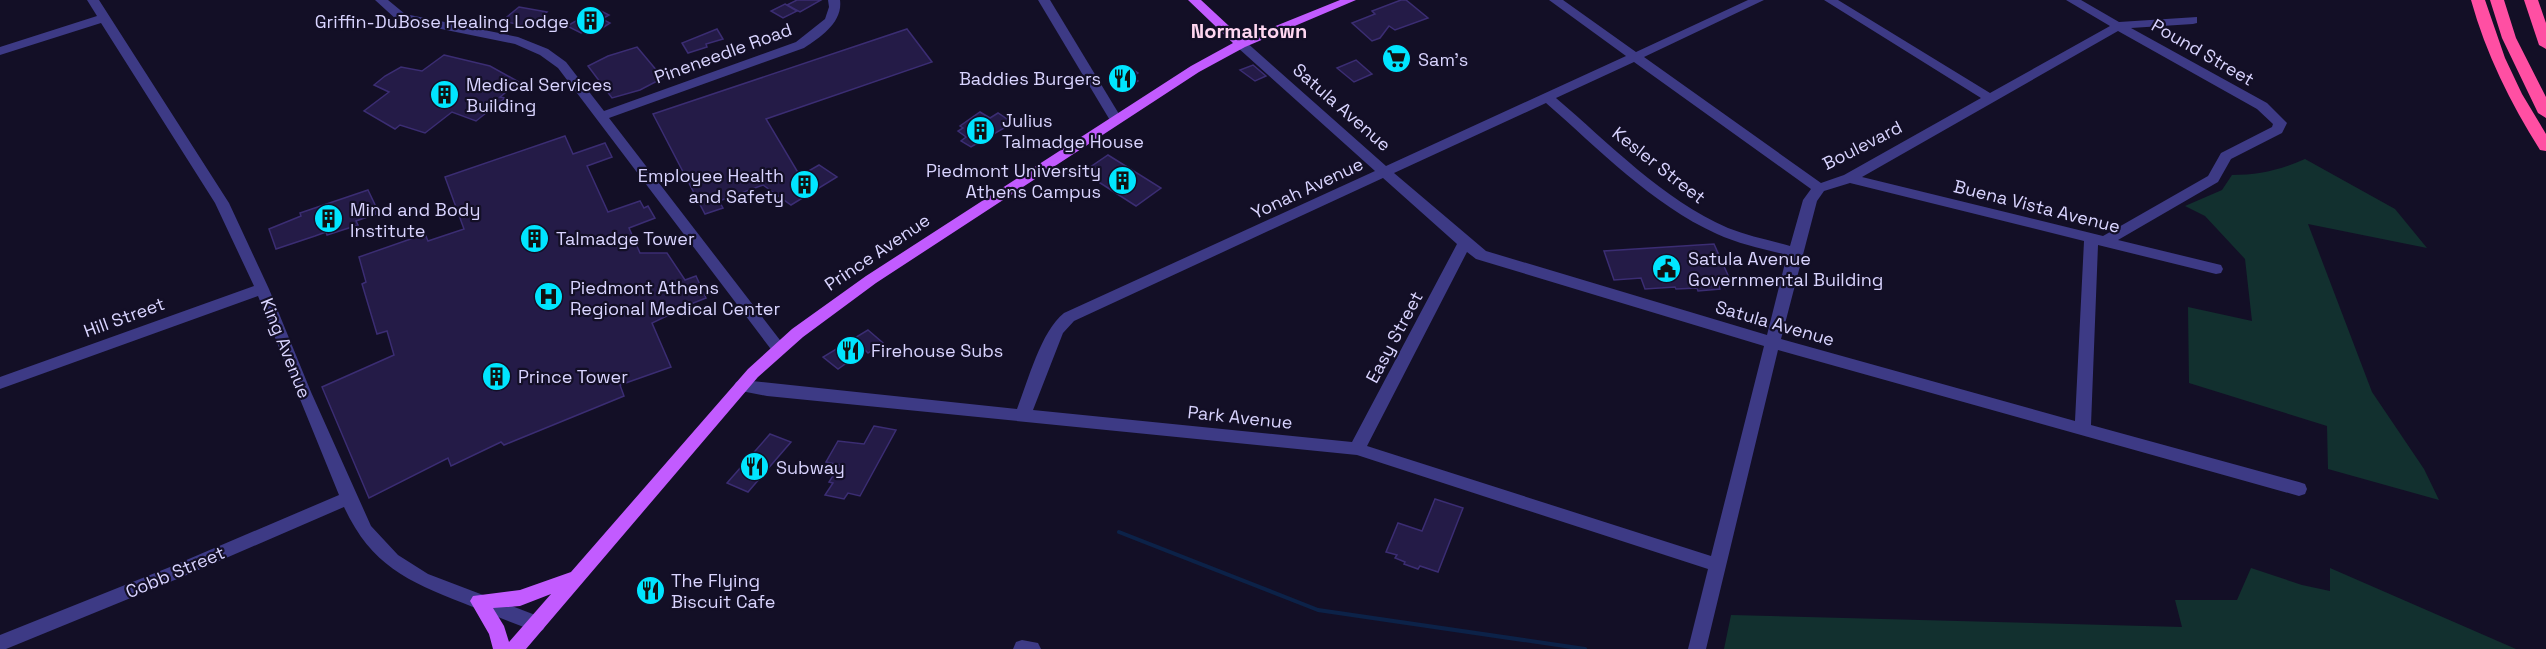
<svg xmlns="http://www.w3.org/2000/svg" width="2546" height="649" font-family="'Space Grotesk',sans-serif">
<rect width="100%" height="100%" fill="#130f26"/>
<g fill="#12302f">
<path d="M2305,159l90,50 32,39 -119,-24 64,168 52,77 15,31 -111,-31 -1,-43 -138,-43 -1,-76 64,14 -7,-62 -40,-43 -20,-10 37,-16 10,-15c27,0 48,-5 73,-16z"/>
<path d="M2251,568l51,17 28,6v-23l186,81h-792l7,-34 451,12 -7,-27h62z"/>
</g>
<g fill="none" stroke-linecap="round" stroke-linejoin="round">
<path stroke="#0c2248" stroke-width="4" d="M1119,532l199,78 267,39"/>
</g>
<g fill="#241b47" stroke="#3b2d73" stroke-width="1.5">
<path d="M797,0h24l-21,12 -13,-7z"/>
<path d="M1401,0h5l22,18 -33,12 -6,-4 -9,12 -8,3 -20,-18 23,-9 -3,-3z"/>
<path d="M785,4l12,7 -14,7 -12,-7z"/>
<path d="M519,7l28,5 -16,15 -29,-6z"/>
<path d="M597,9l12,6 -7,4 8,4 -14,9 -5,-3 -10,4 -14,-7z"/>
<path d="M717,29l6,10 -17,5 1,3 -19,6 -6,-10z"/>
<path d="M907,29l25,33 -166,57 34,57 19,-11 18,12 -46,28 -28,-20 -44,16 4,7 -18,6 -52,-100z"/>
<path d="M637,47l26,31 -23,12 -28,8 -24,-32 20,-10z"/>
<path d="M444,55l46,11 29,16 -19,15 5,1 -29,23 -24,-9 -27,21 -25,-8 -5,4 -31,-18 25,-19 -15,-7 11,-9 16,-9 21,4z"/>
<path d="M1356,60l16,14 -18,8 -17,-14z"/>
<path d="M1253,65l13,11 -11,5 -15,-11z"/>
<path d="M1127,66l11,7 -6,4 6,4 -12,7 -17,-10z"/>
<path d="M980,112l10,6 8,-5 15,10 -42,24 -10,-6 5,-4 -8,-6 5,-3 -3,-2z"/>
<path d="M565,136l8,18 32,-11 7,14 -25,9 21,46 32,-11 4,7 4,-2 7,12 -26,10 11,25h27l18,27 11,-4 10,22 -33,13v2l-21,10 19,44 -51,18 4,11 -120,49 -3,-3 -50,24 -3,-8 -79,40 -47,-111 72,-32 -7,-24 -10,3 -15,-50 4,-2 -7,-25 66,-23 3,7 36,-12 -19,-52z"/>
<path d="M1108,155l53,33 -25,18 -53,-34z"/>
<path d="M368,190l9,19 -2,1 1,4 -20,7 2,4 -31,10 -1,-3 -11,4 -39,13 -7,-20 32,-13 -1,-3z"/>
<path d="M1714,244l18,40 -13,1 1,4 -22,2 -1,-3 -21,1 -1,-2 -30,2 -4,-11 -27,2 -10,-29z"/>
<path d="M868,330l15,13 -15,10 -3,-3 -27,19 -15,-12z"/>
<path d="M874,426l22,4 -36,66 -12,-3 -4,6 -19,-4 8,-12 -4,-1 11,-17 -14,-3 12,-21 26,3z"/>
<path d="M770,434l21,8 -43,50 -21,-9z"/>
<path d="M1435,499l28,9 -25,64 -18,-6 -2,3 -14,-5 1,-2 -10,-4 2,-3 -11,-3 12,-29 24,8z"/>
</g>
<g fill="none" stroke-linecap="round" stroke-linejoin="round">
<g fill="#3d3a85" fill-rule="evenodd">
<path d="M87,0h12l130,203 40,86 42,103 60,134 27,29 30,19 115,44 3,6 -3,6 -6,2c-25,-9 -49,-19 -74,-29 -56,-22 -92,-38 -119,-96l-162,70 -176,72h-6v-14l170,-68 169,-72 -81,-199 -258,93v-12l254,-91 -39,-83 -114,-180 -101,32v-8l97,-31z"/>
<path d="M375,0h13l17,14 113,23 30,12 18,13 38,49 192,-69 29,-23 4,-12 -1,-7h12c3,22 -19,37 -36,48l-195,70 174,226 3,4 -3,4h-10l-215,-284 -18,-13 -25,-11 -118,-24z"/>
<path d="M1038,0h12l72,119 -1,3h-10z"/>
<path d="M1549,0h14l73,52 112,-52h16l-120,57 177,126 23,-8 137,-77 -157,-98h14l152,93 120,-67 -44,-26h15l38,22 78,-5v6l-4,1 -62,4 136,75 20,20 -5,10 -51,26 -13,23 -100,58 103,25 2,4 -2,4 -5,1 -118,-29 -7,180 208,57 6,2 2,5 -2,5 -6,2 -521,-146 -72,299h-18l20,-80 -351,-114 -590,-59 -31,-6 -2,-4 2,-4 6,-2 275,29c11,-28 24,-78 47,-96l311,-142 -138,-124v-6h8l141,125 240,-110zM2118,31l139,78 16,15 -1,3 -51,26 -13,23 -105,60 -241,-59zM1634,62l177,127 -8,11 -13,46c-21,-6 -42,-10 -62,-18 -66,-29 -118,-84 -172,-130zM1546,103c53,46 105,101 171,131 22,10 46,15 70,21l-20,80 -281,-84 -92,-78zM1383,178l74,66 -105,198 -319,-32 30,-77 11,-12zM1850,183l234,58 -9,180 -294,-82 36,-138 7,-10zM1467,252l9,7 288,87 -53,210 -344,-110z"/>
<path d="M1022,640l16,3 3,6h-28l3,-7z"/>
</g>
<path fill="#c25bff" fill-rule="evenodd" d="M1188,0h13l42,39 97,-39h16l-111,47 -46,25 -323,211 -73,54 -45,40 -232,272h-33l-4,-15 -19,-33 3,-5 47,-6 51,-18 177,-203 44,-40 74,-53 325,-210 42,-23zM551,594l-42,48 -5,-16 -11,-18 27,-2z"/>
<g fill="#ff4fa3" fill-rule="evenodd">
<path d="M2471,0h14l20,58 17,36 24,40v17l-6,-1c-30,-48 -54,-96 -69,-150z"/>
<path d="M2490,0h14l12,38 30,59v21l-8,-5 -36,-75z"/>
<path d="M2524,0h14l8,23v26l-7,-4z"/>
</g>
</g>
<defs>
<symbol id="building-disc" viewBox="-11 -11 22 22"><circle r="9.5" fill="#00e5ff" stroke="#130f26"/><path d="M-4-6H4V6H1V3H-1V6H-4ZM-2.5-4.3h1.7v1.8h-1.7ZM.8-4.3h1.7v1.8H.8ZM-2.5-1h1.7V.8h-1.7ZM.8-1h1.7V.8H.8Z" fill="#111"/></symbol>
<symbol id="supermarket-disc" viewBox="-11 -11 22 22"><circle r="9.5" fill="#00e5ff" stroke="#130f26"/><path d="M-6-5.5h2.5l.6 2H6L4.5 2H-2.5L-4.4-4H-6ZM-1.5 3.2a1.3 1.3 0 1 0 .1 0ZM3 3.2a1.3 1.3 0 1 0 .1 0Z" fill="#111"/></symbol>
<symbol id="restaurant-disc" viewBox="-11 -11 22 22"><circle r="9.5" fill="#00e5ff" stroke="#130f26"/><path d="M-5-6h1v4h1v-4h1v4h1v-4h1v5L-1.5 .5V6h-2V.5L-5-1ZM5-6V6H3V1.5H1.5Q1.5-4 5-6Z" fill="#111"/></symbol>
<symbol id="civic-disc" viewBox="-11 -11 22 22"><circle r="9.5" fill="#00e5ff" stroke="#130f26"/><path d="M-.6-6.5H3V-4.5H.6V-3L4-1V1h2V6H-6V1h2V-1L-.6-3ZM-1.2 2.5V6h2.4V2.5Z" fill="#111"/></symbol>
<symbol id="hospital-disc" viewBox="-11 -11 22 22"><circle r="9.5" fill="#00e5ff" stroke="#130f26"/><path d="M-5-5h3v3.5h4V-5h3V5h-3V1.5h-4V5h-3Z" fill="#111"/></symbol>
</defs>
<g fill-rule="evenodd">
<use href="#building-disc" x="574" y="4" width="33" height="33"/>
<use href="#supermarket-disc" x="1380" y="42" width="33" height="33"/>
<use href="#restaurant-disc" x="1106" y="62" width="33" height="33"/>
<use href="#building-disc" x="428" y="78" width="33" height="33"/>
<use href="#building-disc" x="964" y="114" width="33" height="33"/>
<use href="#building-disc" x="1106" y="164" width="33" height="33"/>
<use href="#building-disc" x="788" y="168" width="33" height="33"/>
<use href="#building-disc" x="312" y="202" width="33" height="33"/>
<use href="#building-disc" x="518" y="222" width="33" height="33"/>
<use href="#civic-disc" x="1650" y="252" width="33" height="33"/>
<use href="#hospital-disc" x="532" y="280" width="33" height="33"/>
<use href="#restaurant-disc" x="834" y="334" width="33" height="33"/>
<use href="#building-disc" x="480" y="360" width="33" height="33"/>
<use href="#restaurant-disc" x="738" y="450" width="33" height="33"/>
<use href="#restaurant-disc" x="634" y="574" width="33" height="33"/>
</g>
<g text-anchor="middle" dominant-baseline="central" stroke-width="4.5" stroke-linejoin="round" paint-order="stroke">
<g font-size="18" fill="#d9d4ff" stroke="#130f26" text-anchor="start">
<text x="569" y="21" text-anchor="end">Griffin-DuBose Healing Lodge</text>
<text x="1418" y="59">Sam's</text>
<text x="1101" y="78" text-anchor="end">Baddies Burgers</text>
<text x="466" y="84">Medical Services<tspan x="466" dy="21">Building</tspan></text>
<text x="1002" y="120">Julius<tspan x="1002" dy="21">Talmadge House</tspan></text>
<text x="1101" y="170" text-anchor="end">Piedmont University<tspan x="1101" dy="21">Athens Campus</tspan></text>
<text x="784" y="175" text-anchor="end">Employee Health<tspan x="784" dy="21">and Safety</tspan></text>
<text x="350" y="209">Mind and Body<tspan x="350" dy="21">Institute</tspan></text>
<text x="556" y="238">Talmadge Tower</text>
<text x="1688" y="258">Satula Avenue<tspan x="1688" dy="21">Governmental Building</tspan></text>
<text x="570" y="287">Piedmont Athens<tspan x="570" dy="21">Regional Medical Center</tspan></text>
<text x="871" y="350">Firehouse Subs</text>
<text x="518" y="376">Prince Tower</text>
<text x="776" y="467">Subway</text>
<text x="671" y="580">The Flying<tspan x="671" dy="21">Biscuit Cafe</tspan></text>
</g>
<g font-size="18" fill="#d9d4ff" stroke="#130f26">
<text transform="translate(2203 52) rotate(30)">Pound Street</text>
<text transform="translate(723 53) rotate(-20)">Pineneedle Road</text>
<text transform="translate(1342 107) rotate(41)">Satula Avenue</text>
<text transform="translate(1862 145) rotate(-27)">Boulevard</text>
<text transform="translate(1659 165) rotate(38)">Kesler Street</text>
<text transform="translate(1307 188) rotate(-25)">Yonah Avenue</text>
<text transform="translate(2037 206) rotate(14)">Buena Vista Avenue</text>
<text transform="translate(877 252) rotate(-34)">Prince Avenue</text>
<text transform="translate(124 317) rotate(-20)">Hill Street</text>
<text transform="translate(1775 323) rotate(16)">Satula Avenue</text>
<text transform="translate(1394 337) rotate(-62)">Easy Street</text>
<text transform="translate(286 348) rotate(68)">King Avenue</text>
<text transform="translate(1240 417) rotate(6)">Park Avenue</text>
<text transform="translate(175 572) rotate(-23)">Cobb Street</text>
</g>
<g font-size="20" font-weight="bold" fill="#ffd6f0" stroke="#130f26">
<text x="1249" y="31">Normaltown</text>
</g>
</g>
</svg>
